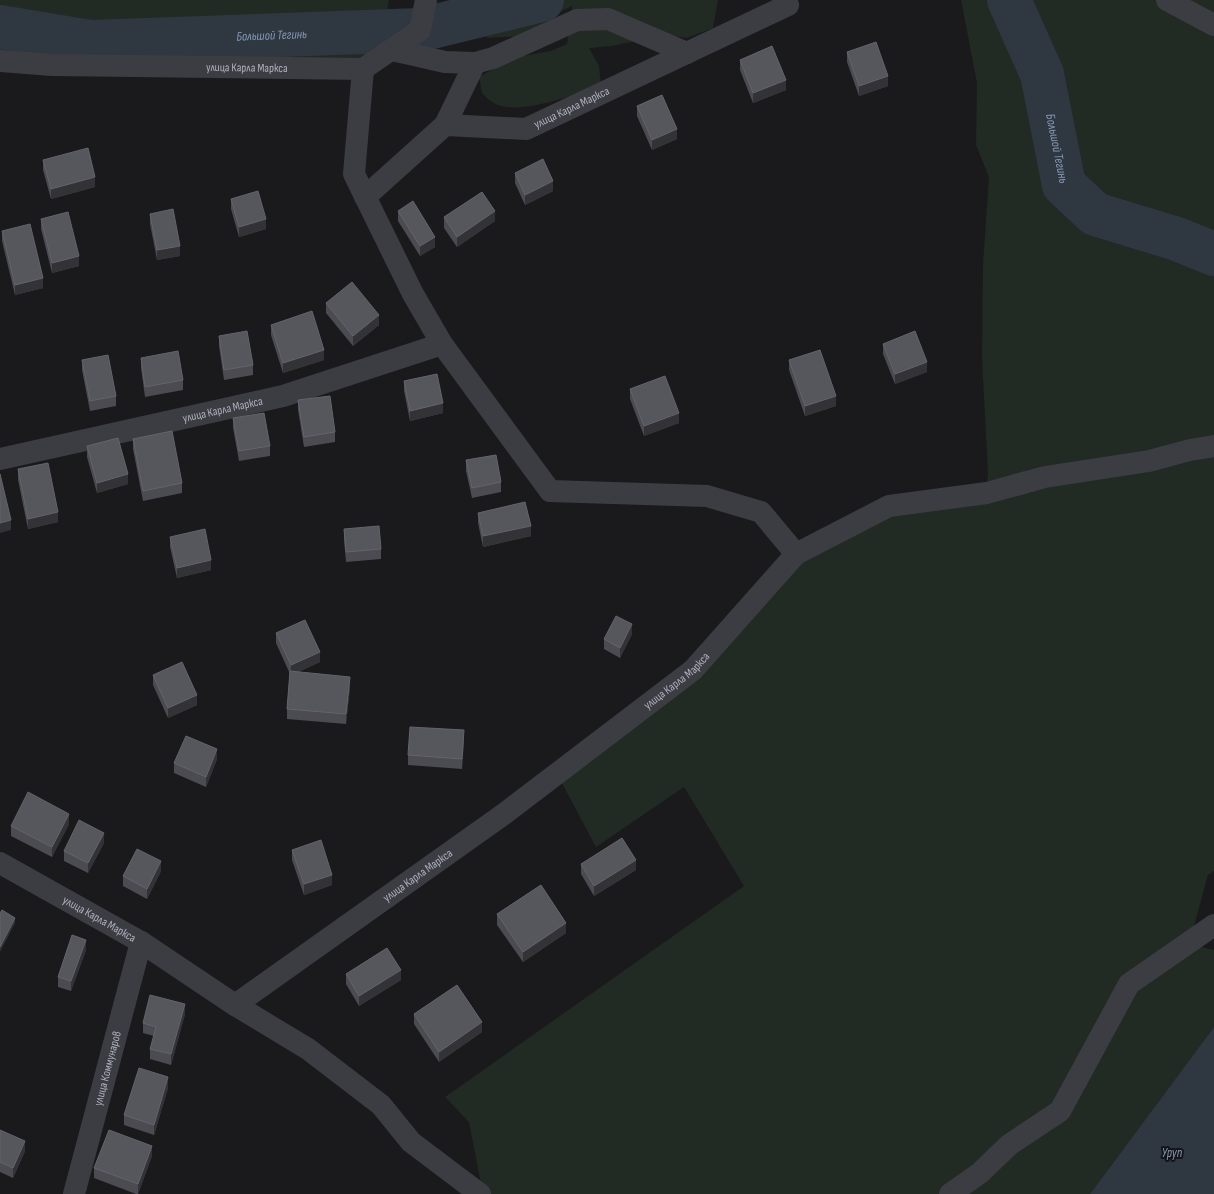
<svg xmlns="http://www.w3.org/2000/svg" width="1214" height="1194" font-family="'Sofia Sans Condensed',sans-serif">
<rect width="100%" height="100%" fill="#1a1a1c"/>
<g fill="#212a23">
<path d="M0,0h389l-4,21 35,9 -57,39 -363,-8z"/>
<path d="M473,0h245l-5,28 -26,10 -23,-3 -52,11 -23,2 10,18 2,19c-23,9 -84,32 -107,18 -5,-2 -9,-7 -12,-10l-3,-16 33,-19 39,-7 16,-7 5,-38 -12,6 -35,24 -38,2 -21,-30z"/>
<path d="M961,0h253v871l-6,4 -19,69 25,6v77l-124,167h-607l-14,-72 -24,-25 299,-211 -60,-99 -88,60 -39,-73 136,-104 103,-116 93,-48 97,-13 2,-19 -6,-115 1,-95 6,-87 -13,-32 1,-62z"/>
</g>
<path fill="#2f3740" d="M1214,1027v167h-124z"/>
<g fill="none" stroke-linecap="round" stroke-linejoin="round">
<g stroke="#2f3740" stroke-width="44">
<path id="s1" d="M1009,0l33,74 22,111 31,29 82,25 37,15"/>
<path id="s2" d="M0,27l90,15 330,-12 122,-30"/>
</g>
<g stroke="#3c3d43" stroke-width="22">
<path d="M1167,0l47,25"/>
<path d="M392,50l53,12 30,1 18,-5 84,-38 31,-1 79,34"/>
<path id="s3" d="M0,61l52,4 311,4"/>
<path d="M363,69l-9,105 59,120 29,50 108,147 157,5 54,16 35,42"/>
<path d="M363,69l57,-39 6,-30"/>
<path d="M445,125l30,-62"/>
<path id="s4" d="M365,197l80,-72 81,4 262,-124"/>
<path id="s5" d="M0,459l283,-63 159,-52"/>
<path id="s6" d="M0,863l141,79 94,63 73,44 73,56 30,37 69,52"/>
<path id="s7" d="M235,1005l269,-191 189,-144 103,-116 93,-48 98,-13 58,-16 104,-16 41,-11 24,-4"/>
<path id="s8" d="M74,1194l67,-252"/>
<path d="M950,1194l30,-21 29,-28 51,-34 69,-127 85,-59"/>
</g>
</g>
<g fill="#4b4b51">
<path d="M847,52l41,34 -29,10 -12,-34z"/>
<path d="M740,60l46,30 -33,13 -13,-33z"/>
<path d="M637,106l40,33 -25,11 -15,-34z"/>
<path d="M43,160l52,27 -44,12 -8,-29z"/>
<path d="M515,173l38,18 -28,14 -10,-22z"/>
<path d="M231,199l35,30 -27,8 -8,-28z"/>
<path d="M398,211l37,36 -15,9 -22,-35z"/>
<path d="M150,214l30,42 -23,4 -7,-36z"/>
<path d="M444,217l51,4 -38,26 -13,-19z"/>
<path d="M41,219l38,47 -27,7 -11,-44z"/>
<path d="M2,231l41,57 -28,7 -13,-54z"/>
<path d="M326,303l53,22 -26,21 -27,-33z"/>
<path d="M271,325l53,35 -41,13 -12,-38z"/>
<path d="M219,336l34,29v10l-29,5 -5,-34z"/>
<path d="M883,344l44,28 -32,12 -12,-30z"/>
<path d="M141,358l42,22v10l-38,7 -4,-29z"/>
<path d="M82,360l34,36v10l-26,5 -8,-41z"/>
<path d="M789,360l47,46 -31,10 -16,-46z"/>
<path d="M404,381l39,32 -33,8 -6,-30z"/>
<path d="M630,389l49,34 -35,13 -14,-37z"/>
<path d="M298,400l37,32v10l-31,5 -6,-37z"/>
<path d="M233,418l37,28v10l-31,5 -6,-33z"/>
<path d="M133,439l49,44v10l-39,8 -10,-52z"/>
<path d="M87,446l41,38 -31,9 -10,-36z"/>
<path d="M466,460l35,22v10l-29,6 -6,-27z"/>
<path d="M18,469l40,53 -30,7 -10,-49z"/>
<path d="M478,513l53,23 -48,11 -5,-24z"/>
<path d="M344,529l37,20v10l-35,3 -2,-23z"/>
<path d="M170,537l41,33 -34,8 -7,-31z"/>
<path d="M276,633l44,29 -22,10 52,15 -4,37 -59,-5v-10l3,-35 -14,-31z"/>
<path d="M632,634l-12,24 -16,-9v-10z"/>
<path d="M153,675l44,30 -29,13 -15,-33z"/>
<path d="M464,740l-2,29 -54,-4v-10z"/>
<path d="M217,759l-11,28 -32,-14v-10z"/>
<path d="M69,824l-17,33 -41,-21v-10z"/>
<path d="M104,843l-16,30 -24,-12v-10z"/>
<path d="M292,850l40,35 -28,10 -12,-35z"/>
<path d="M581,864l55,6 -42,26 -13,-22z"/>
<path d="M161,871l-14,28 -24,-13v-10z"/>
<path d="M497,914l69,19 -43,29 -26,-37z"/>
<path d="M86,950l-15,41 -13,-4v-10z"/>
<path d="M346,974l55,6 -42,26 -13,-22z"/>
<path d="M185,1014l-14,51 -21,-6v-10l4,-13 -11,-3v-10z"/>
<path d="M414,1014l68,18 -43,30 -25,-38z"/>
<path d="M168,1088l-14,47 -30,-10v-10z"/>
<path d="M0,1130l25,21 -12,27 -13,-6z"/>
<path d="M152,1156l-14,38h-2l-42,-16v-10z"/>
</g>
<g fill="#333337">
<path d="M888,76v10l-29,10v-10z"/>
<path d="M786,80v10l-33,13v-10z"/>
<path d="M677,129v10l-25,11v-10z"/>
<path d="M95,177v10l-44,12v-10z"/>
<path d="M553,181v10l-28,14v-10z"/>
<path d="M495,211v10l-38,26v-10z"/>
<path d="M266,219v10l-27,8v-10z"/>
<path d="M435,237v10l-15,9v-10z"/>
<path d="M180,246v10l-23,4v-10z"/>
<path d="M79,256v10l-27,7v-10z"/>
<path d="M43,278v10l-28,7v-10z"/>
<path d="M379,315v10l-26,21v-10z"/>
<path d="M324,350v10l-41,13v-10z"/>
<path d="M927,362v10l-32,12v-10z"/>
<path d="M836,396v10l-31,10v-10z"/>
<path d="M443,403v10l-33,8v-10z"/>
<path d="M679,413v10l-35,13v-10z"/>
<path d="M128,474v10l-31,9v-10z"/>
<path d="M58,512v10l-30,7v-10z"/>
<path d="M11,520v10l-11,3v-10z"/>
<path d="M531,526v10l-48,11v-11z"/>
<path d="M211,560v10l-34,8v-10z"/>
<path d="M632,624v10l-12,24v-10z"/>
<path d="M320,652v10l-29,13v-10z"/>
<path d="M350,677v10l-4,37v-10z"/>
<path d="M197,695v10l-29,13v-10z"/>
<path d="M464,730v10l-2,29v-10z"/>
<path d="M217,749v10l-11,28v-10z"/>
<path d="M69,814v10l-17,33v-10z"/>
<path d="M104,833v10l-16,30v-10z"/>
<path d="M636,860v10l-42,26v-10z"/>
<path d="M161,861v10l-14,28v-10z"/>
<path d="M332,875v10l-28,10v-11z"/>
<path d="M15,918v5l-15,29v-5z"/>
<path d="M566,923v10l-43,29v-10z"/>
<path d="M86,940v10l-15,41v-10z"/>
<path d="M401,970v10l-42,26v-10z"/>
<path d="M185,1004v10l-14,51v-11z"/>
<path d="M482,1022v10l-43,30v-10z"/>
<path d="M168,1077v11l-14,47v-10z"/>
<path d="M25,1141v10l-12,27v-10z"/>
<path d="M152,1146v10l-14,38v-10z"/>
</g>
<g fill="#56565d" stroke="#63646c">
<path d="M876,42l12,34 -29,10 -12,-34z"/>
<path d="M772,46l14,34 -33,13 -13,-33z"/>
<path d="M662,95l15,34 -25,11 -15,-34z"/>
<path d="M88,148l7,29 -44,12 -8,-29z"/>
<path d="M543,159l10,22 -28,14 -10,-22z"/>
<path d="M258,191l8,28 -27,8 -8,-28z"/>
<path d="M482,192l13,19 -38,26 -13,-20z"/>
<path d="M413,201l22,36 -15,9 -22,-35z"/>
<path d="M173,209l7,37 -23,4 -7,-36z"/>
<path d="M68,212l11,44 -27,7 -11,-44z"/>
<path d="M30,224l13,54 -28,7 -13,-54z"/>
<path d="M352,282l27,33 -26,21 -27,-33z"/>
<path d="M312,311l12,39 -41,13 -12,-38z"/>
<path d="M247,331l6,34 -29,5 -5,-34z"/>
<path d="M915,331l12,31 -32,12 -12,-30z"/>
<path d="M820,350l16,46 -31,10 -16,-46z"/>
<path d="M178,351l5,29 -38,7 -4,-29z"/>
<path d="M108,355l8,41 -26,5 -8,-41z"/>
<path d="M437,374l6,29 -33,8 -6,-30z"/>
<path d="M665,376l14,37 -35,13 -14,-37z"/>
<path d="M330,396l5,36 -31,5 -6,-37z"/>
<path d="M264,413l6,33 -31,5 -6,-33z"/>
<path d="M172,431l10,52 -39,8 -10,-52z"/>
<path d="M118,438l10,36 -31,9 -10,-37z"/>
<path d="M496,455l5,27 -29,6 -6,-28z"/>
<path d="M48,463l10,49 -30,7 -10,-50z"/>
<path d="M0,474l11,46 -11,3z"/>
<path d="M525,502l6,24 -48,10 -5,-23z"/>
<path d="M379,526l2,23 -35,3 -2,-23z"/>
<path d="M205,529l6,31 -34,8 -7,-31z"/>
<path d="M616,616l16,8 -12,24 -16,-9z"/>
<path d="M305,620l15,32 -29,13 -15,-32z"/>
<path d="M182,662l15,33 -29,13 -15,-33z"/>
<path d="M290,671l60,6 -4,37 -59,-5z"/>
<path d="M410,727l54,3 -2,29 -54,-4z"/>
<path d="M186,736l31,13 -11,28 -32,-14z"/>
<path d="M28,792l41,22 -17,33 -41,-21z"/>
<path d="M79,820l25,13 -16,30 -24,-12z"/>
<path d="M622,838l14,22 -42,26 -13,-22z"/>
<path d="M321,840l11,35 -28,9 -12,-34z"/>
<path d="M137,849l24,12 -14,28 -24,-13z"/>
<path d="M541,885l25,38 -43,29 -26,-38z"/>
<path d="M2,910l13,8 -15,29v-34z"/>
<path d="M72,935l14,5 -15,41 -13,-4z"/>
<path d="M387,948l14,22 -42,26 -13,-22z"/>
<path d="M457,985l25,37 -43,30 -25,-38z"/>
<path d="M150,995l35,9 -14,50 -21,-5 6,-22 -13,-4z"/>
<path d="M139,1068l29,9 -14,48 -30,-10z"/>
<path d="M0,1130l25,11 -12,27 -13,-6z"/>
<path d="M109,1130l43,16 -14,38 -44,-16z"/>
</g>
<g text-anchor="middle" dominant-baseline="central" stroke-width="4" stroke-linejoin="round" paint-order="stroke">
<g font-size="12" fill="#acafbc" stroke="#151417">
<text stroke="none"><textPath href="#s3" startOffset="247">улица Карла Маркса</textPath></text>
<text stroke="none"><textPath href="#s4" startOffset="239">улица Карла Маркса</textPath></text>
<text stroke="none"><textPath href="#s5" startOffset="228">улица Карла Маркса</textPath></text>
<text stroke="none"><textPath href="#s7" startOffset="548">улица Карла Маркса</textPath></text>
<text stroke="none"><textPath href="#s7" startOffset="224">улица Карла Маркса</textPath></text>
<text stroke="none"><textPath href="#s6" startOffset="114">улица Карла Маркса</textPath></text>
<text stroke="none"><textPath href="#s8" startOffset="130">улица Коммунаров</textPath></text>
</g>
<g font-size="13" font-style="italic" fill="#8399b6" stroke="#151417">
<text stroke="none"><textPath href="#s2" startOffset="273">Большой Тегинь</textPath></text>
<text stroke="none"><textPath href="#s1" startOffset="157">Большой Тегинь</textPath></text>
<text x="1172" y="1153">Уруп</text>
</g>
</g>
</svg>
